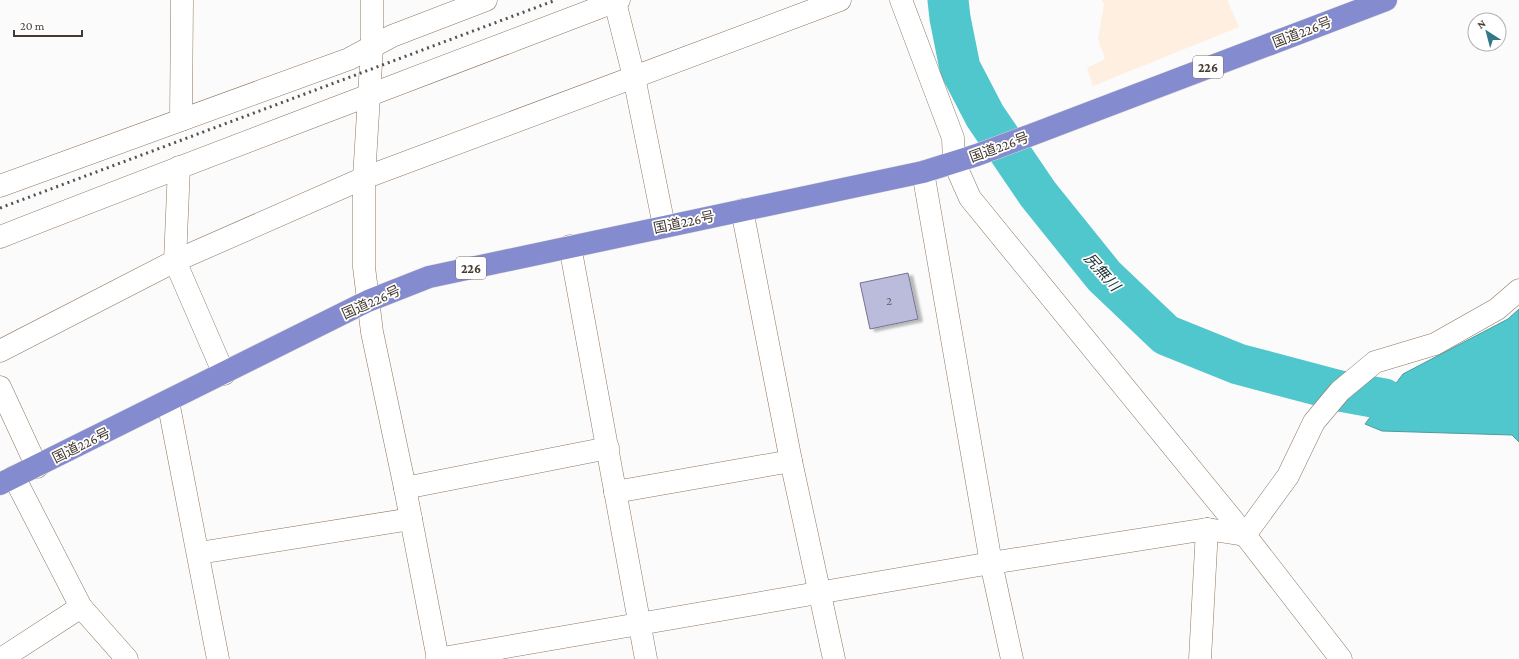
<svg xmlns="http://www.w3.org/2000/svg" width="1519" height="659" font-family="'Crimson Pro','Noto Sans JP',serif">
<defs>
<filter id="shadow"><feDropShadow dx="4.5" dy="2.5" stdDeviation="1" flood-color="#0004"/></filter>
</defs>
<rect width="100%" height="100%" fill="#fbfbfb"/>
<path fill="#feefe1" d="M1102,0h125l12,27 -146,59 -6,-18 18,-9 -7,-20 6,-35z"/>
<path fill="#50c6cd" stroke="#4d9c9e" d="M1519,309v133l-7,-7 -130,-4 -17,-7 38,-50 105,-55z"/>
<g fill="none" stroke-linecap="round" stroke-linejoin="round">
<path stroke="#50c6cd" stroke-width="41" d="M948,0l2,18 10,50 25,48 53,78 66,82 62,59 72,29 102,27 44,8"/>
</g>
<path fill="#bbbbdb" stroke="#737290" filter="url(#shadow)" d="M908,273l10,46 -48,10 -10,-46z"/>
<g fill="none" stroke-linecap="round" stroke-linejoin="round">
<defs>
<g id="minor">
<path d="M372,0v47l-8,131v89l8,65 33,156 33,171"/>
<path d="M901,0l52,138 1,24 16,36 275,337 96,124"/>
<path d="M615,2l19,75 30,149"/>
<path d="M181,120l1,-120"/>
<path d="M179,167l-4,94 49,113"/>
<path d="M923,172l68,391 21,96"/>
<path d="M0,186l349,-127 43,-23 94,-36"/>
<path d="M742,210l49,251 43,198"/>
<path d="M0,237c206,-81 413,-158 619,-237"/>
<path d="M570,246l76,413"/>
<path d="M0,351l175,-90 189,-83 476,-178"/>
<path d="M0,387l37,80"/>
<path d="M168,401l50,258"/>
<path d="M14,477l67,130 46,52"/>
<path d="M405,488l203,-40"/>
<path d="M615,492l176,-31"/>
<path d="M199,553l212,-34"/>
<path d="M1,659l80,-52"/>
<path d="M437,659l554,-96 216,-34 38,6 43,-59 26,-54 26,-31 35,-29 60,-18 62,-35 22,-19"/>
<path d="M1200,659l7,-130"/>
</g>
<path id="highway" d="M0,484l368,-183 61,-24 494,-105 54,-17 54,-20 355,-135"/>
</defs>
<use href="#minor" stroke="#8f7660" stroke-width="23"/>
<use href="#highway" stroke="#dad8d6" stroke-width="23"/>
<use href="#minor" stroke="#fff" stroke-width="22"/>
<use href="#highway" stroke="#848bcf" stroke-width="22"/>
<path stroke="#5a5047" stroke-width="3" stroke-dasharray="2 4" stroke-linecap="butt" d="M0,208l556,-208"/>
</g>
<g text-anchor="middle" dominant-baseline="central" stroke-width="3.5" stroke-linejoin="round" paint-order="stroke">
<g font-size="12" fill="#625a5b">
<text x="889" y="301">2</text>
</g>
<g fill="#fff" stroke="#7d756e" stroke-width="1">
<rect x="1193" y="56" width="30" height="22" rx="3"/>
<rect x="456" y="257" width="30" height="22" rx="3"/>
</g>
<g font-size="13" font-weight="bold" fill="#453a30">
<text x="1208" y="67">226</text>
<text x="471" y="268">226</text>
</g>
<g font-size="14" fill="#453a30" stroke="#fff">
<text transform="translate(1302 32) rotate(-21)">国道226号</text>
<text transform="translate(999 147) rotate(-20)">国道226号</text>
<text transform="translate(684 222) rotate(-12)">国道226号</text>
<text transform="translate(371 302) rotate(-24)">国道226号</text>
<text transform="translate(81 445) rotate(-26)">国道226号</text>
</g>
<g font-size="15" font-style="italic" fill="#1e3334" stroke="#fff">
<text transform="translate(1102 272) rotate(48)">尻無川</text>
</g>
</g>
<g transform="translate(1487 32) rotate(324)"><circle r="19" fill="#ffffff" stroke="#b5b0ac"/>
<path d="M0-3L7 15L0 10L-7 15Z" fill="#347888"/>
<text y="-6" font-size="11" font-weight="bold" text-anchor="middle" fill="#453a30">N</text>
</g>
<path d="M14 30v6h68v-6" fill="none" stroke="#453a30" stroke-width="2"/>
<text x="20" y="30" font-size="12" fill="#453a30" stroke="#ffffff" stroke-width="3" paint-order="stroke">20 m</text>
</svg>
